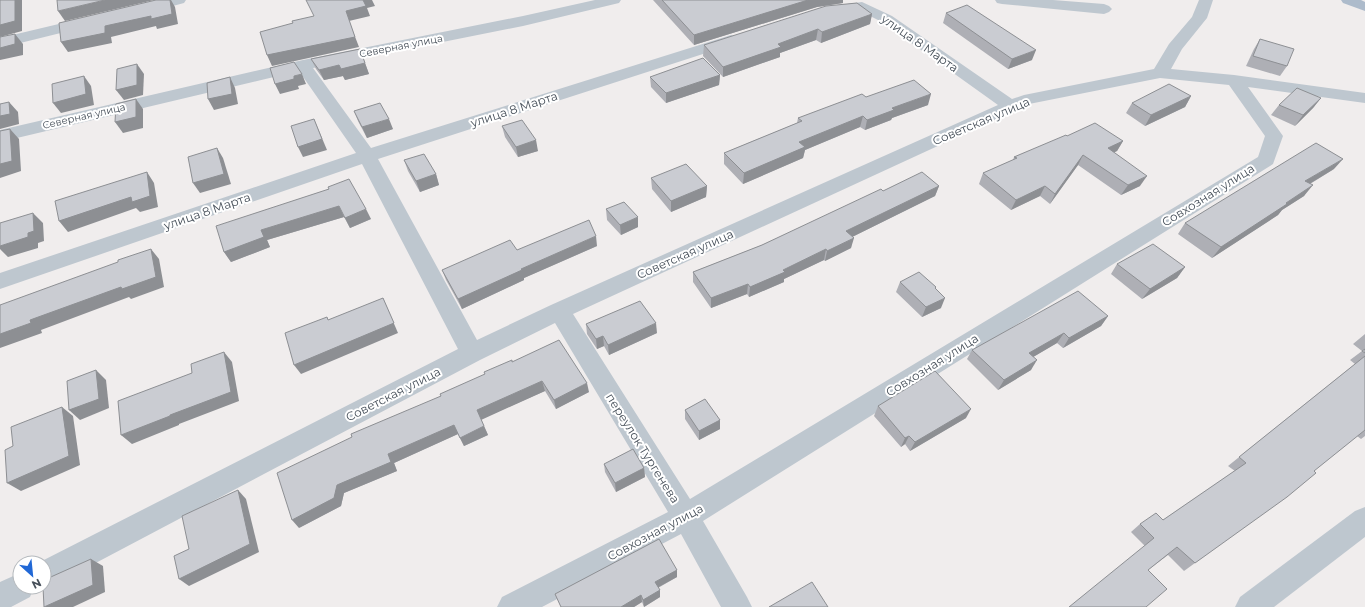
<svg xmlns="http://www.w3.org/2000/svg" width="1365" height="607" font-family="Montserrat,sans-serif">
<rect width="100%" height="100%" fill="#f0eded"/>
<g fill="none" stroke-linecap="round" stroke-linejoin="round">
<g fill="#bec7cf" fill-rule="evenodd">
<path d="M161,0h25l-2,3 -41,11 -5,-2 -3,-3 3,-3z"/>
<path d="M595,0h26l-2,3 -96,23 -210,42 58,80 354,-111 6,-2 6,2 2,3 -2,3 -359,116 99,181 74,-35 447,-200 -116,-83 -22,-11 -29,4 -5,-2 -3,-3 3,-3 36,-5 30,14 120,83 12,-4 130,-26 15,-25 23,-27 7,-17h14l-6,18 -25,31 -11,20 63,6 131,18v10l-117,-16 35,49 -10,28 -570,357 44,76 5,10h-31l-40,-73 -139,73h-45l5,-10 166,-85 -113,-189 -75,37 -426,225 -10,4 -5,-2h5v-24h-6l420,-214 -96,-185 -362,125v-16l356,-120 -57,-82 -299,71v-12l303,-70 220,-44zM1160,78l69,7 36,51 -7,21 -568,342 -117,-185 456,-210z"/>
<path d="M995,0h58l51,4 5,2 3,3 -3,3 -5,2 -102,-10 -5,-1z"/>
<path d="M88,17l5,2 3,3 -3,3 -93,23v-10z"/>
<path d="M1365,507v30l-91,70h-39l5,-10 115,-86z"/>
<path d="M20,573v14h14l-4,10 -19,10h-11v-25z"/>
</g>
<path fill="#adbbcb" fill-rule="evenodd" d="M1341,0h20l4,2v9l-22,-8z"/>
</g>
<g fill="#aeafb5">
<path d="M653,0h190v3l-26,4 -123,38z"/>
<path d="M946,13l86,47 -24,9 -65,-46z"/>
<path d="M872,14l-2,10 -49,19 -5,-3 -36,13v4l-57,20 -20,-21 1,-11z"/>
<path d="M1260,39l27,27 -7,10 -34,-10 8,-17z"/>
<path d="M360,49l9,25 -24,6 -2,-4 -19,4 -8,-11 -5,-10z"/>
<path d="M720,75l-1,10 -53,18 -15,-16 -1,-10z"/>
<path d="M1191,96l-6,11 -40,19 -19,-13 6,-10z"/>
<path d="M866,97l62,8 -36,13 -1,2 -26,10 -5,-3 -55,23 -2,8 -60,26 -19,-20v-11l73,-30 1,-5z"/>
<path d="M1321,98l-8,10 -18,18 -24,-11 8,-10z"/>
<path d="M354,111l39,18 -26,9 -9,-17z"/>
<path d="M502,126l36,25 -20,6 -13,-20z"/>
<path d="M1067,136l56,5 -6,10 -3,1 26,34 -19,9 -43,-30 -28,39 -10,-8 -29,14 -32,-26 4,-11 30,-13 1,-3z"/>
<path d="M404,160l32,14 3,11 -19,7 -12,-21z"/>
<path d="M1334,169l-24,15 -6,12 -22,14 -4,5 -66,43 -34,-24 7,-11z"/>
<path d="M651,178l56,8 -1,11 -35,15 -19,-23z"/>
<path d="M939,186l-4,10 -83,41 -1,11 -26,13 -1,-1 -40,19v3l-35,15 -2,-3 -36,14 -18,-26v-10l69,-27 121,-54z"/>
<path d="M329,189l42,30 -21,9 -6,-11 -77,23 3,7 -39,15 -7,-10z"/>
<path d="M606,209l32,18 -17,8 -14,-15z"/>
<path d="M597,246l-73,32v2l-62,29 -16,-29 -4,-10 75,-20z"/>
<path d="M1117,264l68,3 -8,11 -35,21 -31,-25z"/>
<path d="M900,282l36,5 -1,2 6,19 -19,9 -26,-25z"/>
<path d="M1108,316l-7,10 -38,22 -6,-5 -24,14 -2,13 -33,20 -31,-31 5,-9z"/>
<path d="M586,324l71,9 -48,22 -5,-9 -7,3 -10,-15z"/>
<path d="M1365,334v102l-4,3 -4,-3 -162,127 -11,8 -16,-16 -20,15 -3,-24 -14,-14 9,-8 23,-4 72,-49 -7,-5 127,-102 -5,-4 12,-9 -9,-7z"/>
<path d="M512,362l77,30 -33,17 -11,-18 -64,28 7,16 -24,11 -6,-12 -64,29 3,8 -53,22 -3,13 -42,22 142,-132z"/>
<path d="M878,406l88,12 -56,33 -5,-7 -4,3 -27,-31z"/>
<path d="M685,410l35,10v9l-21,11 -14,-21z"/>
<path d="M604,464l40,4 1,9 -29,15 -11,-20z"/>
<path d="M677,570v7l-19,11 2,9 -16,10 -2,-5 -8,5h-73l-6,-13z"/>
</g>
<g fill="#8d8f93">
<path d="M15,0h7v31l-22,6v-12z"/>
<path d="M105,0h49l-89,21 -7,-10z"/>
<path d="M170,0h1l4,7 3,17 -21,5 -1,-3 -45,11 1,6 -44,9 -7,-10 44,-16z"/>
<path d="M363,0h9l3,6 -8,2 3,8 -21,5 10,26 -87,19 -5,-11 79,-44z"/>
<path d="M808,0h35v3l-26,4 -123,38v-10z"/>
<path d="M872,14l-2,10 -49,19 1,-11z"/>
<path d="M818,29l-2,11 -36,13v4l-57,20v-10l55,-23z"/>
<path d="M15,34l8,10v11l-23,5v-12z"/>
<path d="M1036,50l-4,10 -24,9 4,-10z"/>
<path d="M365,63l4,11 -24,6 -2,-4 -19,4 -5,-10 20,-5z"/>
<path d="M137,64l7,10 -1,21 -19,5 -8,-10z"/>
<path d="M302,74l4,10 -8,2 1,3 -19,5 -5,-10 19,-8z"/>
<path d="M720,75l-1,10 -53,18v-10z"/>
<path d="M84,76l7,10 3,19 -33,8 -8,-10z"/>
<path d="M230,77l5,11 3,16 -24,6 -6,-11z"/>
<path d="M931,94l-3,11 -36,13 -1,2 -26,10 2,-10 25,-12z"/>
<path d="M1191,96l-6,11 -40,19 6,-11z"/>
<path d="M1321,98l-8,10 -18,18 8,-11z"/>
<path d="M136,99l7,10v19l-20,5 -8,-11z"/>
<path d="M9,102l9,10 1,12 -19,5v-13z"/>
<path d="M863,116l-3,11 -55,23 -2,8 -60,26 1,-11 55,-31z"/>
<path d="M314,119l13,31 -24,7 -5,-10z"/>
<path d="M389,119l4,10 -26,9 -5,-11z"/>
<path d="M10,129l9,10 2,32 -21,7v-14z"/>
<path d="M536,140l2,11 -20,6 -2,-10z"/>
<path d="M1123,141l-6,10 -14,7 5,-10z"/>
<path d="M217,148l6,10 8,26 -31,9 -7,-10z"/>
<path d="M1083,155l-5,10 -28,39 5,-10z"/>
<path d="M1343,159l-9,10 -38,23 9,-11z"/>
<path d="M147,172l7,11 4,24 -18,5 -4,-4 -68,24 -9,-11z"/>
<path d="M436,174l3,11 -19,7 -4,-11z"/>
<path d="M1147,176l-7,10 -19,9 7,-10z"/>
<path d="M1313,185l-9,11 -22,14 -4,5 -66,43 9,-11z"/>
<path d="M707,186l-1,11 -35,15v-11z"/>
<path d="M939,186l-4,10 -91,45 2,-10z"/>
<path d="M1045,186l-5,10 -29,14 5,-10z"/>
<path d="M339,206l5,11 -77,23 3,7 -39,15 -7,-10 37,-22z"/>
<path d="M366,209l5,10 -21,9 -5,-10z"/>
<path d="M33,213l10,10 1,18 -6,2v5l-30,9 -8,-8v-3l28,-13z"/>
<path d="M638,217v10l-17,8 -1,-10z"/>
<path d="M596,236l1,10 -73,32v2l-62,29 -4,-10 63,-30z"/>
<path d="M854,238l-3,10 -26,13 2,-10z"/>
<path d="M151,249l8,10 5,28 -33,12 -2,-2 -88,33 1,3 -42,15v-14l30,-14z"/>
<path d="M826,249l-2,11 -40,19v3l-35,15 1,-10 33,-17z"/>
<path d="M1185,267l-8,11 -35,21 8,-10z"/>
<path d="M748,284l-1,10 -36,14v-10z"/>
<path d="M383,298l15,35 -97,41 -7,-9z"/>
<path d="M945,298l-4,10 -19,9 4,-10z"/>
<path d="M1108,316l-7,10 -38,22 6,-10z"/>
<path d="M656,323l1,10 -48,22 -1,-10z"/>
<path d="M1064,333l-7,10 -34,20 6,-10z"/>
<path d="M603,336l1,10 -7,3 -1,-10z"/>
<path d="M224,352l8,10 7,39 -60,23v1l-47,19 -11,-9 49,-20z"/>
<path d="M1037,360l-6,10 -33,20 6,-10z"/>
<path d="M96,370l10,10 3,28 -29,12 -11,-10z"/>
<path d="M542,381l3,10 -64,29 -4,-10z"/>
<path d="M587,383l2,9 -33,17 -2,-9z"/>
<path d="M62,407l11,9 7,49 -59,26 -14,-8z"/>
<path d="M971,409l-5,9 -56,33 5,-9z"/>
<path d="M720,420v9l-21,11v-9z"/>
<path d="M454,425l4,9 -64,29 3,8 -53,22 -3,13 -42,22 -7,-8 45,-35 51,-31z"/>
<path d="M484,426l4,9 -24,11 -4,-8z"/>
<path d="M909,436l-4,8 -4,3 4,-9z"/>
<path d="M644,468l1,9 -29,15 -1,-9z"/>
<path d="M238,490l8,9 13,53 -70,34 -10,-7z"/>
<path d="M91,559l12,7 2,26 -32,15h-28z"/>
<path d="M677,570v7l-22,12v-7z"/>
<path d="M660,590v7l-16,10 -1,-7z"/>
<path d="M641,595l1,7 -8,5h-13z"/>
</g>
<g fill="#caccd2" stroke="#8d8f93">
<path d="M0,0h15v21l-15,4z"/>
<path d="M57,0h48l-47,11z"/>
<path d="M156,0h14l2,14 -21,5v-3l-46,10v7l-44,9 -2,-19z"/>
<path d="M306,0h57l3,6 -20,5 9,26 -88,18 -7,-23 33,-9 -1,-2 22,-5z"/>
<path d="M662,0h146l-114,35z"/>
<path d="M857,3l15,11 -50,18 -4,-3 -40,15 3,3 -58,20 -19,-22 122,-39z"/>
<path d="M967,5l69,45 -24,9 -66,-46z"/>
<path d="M15,34v10l-15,4v-11z"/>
<path d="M1260,39l34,10 -7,17 -34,-10z"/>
<path d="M360,49l5,14 -24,6 -2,-4 -20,5 -8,-11z"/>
<path d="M703,58l17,17 -54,18 -16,-16z"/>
<path d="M294,62l8,12 -8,2v3l-19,5 -5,-16z"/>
<path d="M137,64v21l-21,5 1,-21z"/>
<path d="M84,76l2,18 -33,9 -1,-19z"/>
<path d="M230,77l2,17 -24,5 -1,-16z"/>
<path d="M914,80l17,14 -39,14 2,2 -27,10 -4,-4 -64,26 6,5 -61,26 -20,-20 78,-32 -4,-3 64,-24 4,3z"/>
<path d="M1169,84l22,12 -40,19 -19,-12z"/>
<path d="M1297,88l24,10 -18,17 -24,-10z"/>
<path d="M136,99v18l-21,5 1,-18z"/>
<path d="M9,102l1,12 -10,2v-12z"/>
<path d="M380,103l9,16 -27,8 -8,-16z"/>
<path d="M314,119l8,20 -24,8 -7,-21z"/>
<path d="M522,120l14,20 -20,7 -14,-21z"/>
<path d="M1095,123l28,18 -15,7 39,28 -19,9 -45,-30 -28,39 -10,-8 -29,14 -33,-27 34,-15 -3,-1 52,-22 1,1z"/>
<path d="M10,129l2,32 -12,3v-33z"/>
<path d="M1316,143l27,16 -38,22 8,4 -27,18 1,1 -66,43 -36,-24z"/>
<path d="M217,148l7,26 -31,9 -5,-26z"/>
<path d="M424,154l12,20 -20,7 -12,-21z"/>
<path d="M686,164l21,22 -36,15 -20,-23z"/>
<path d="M147,172l3,24 -18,6 -1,-5 -72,24 -4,-20z"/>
<path d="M922,172l17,14 -93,45 8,7 -27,13 -1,-2 -43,21 2,2 -35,15 -2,-3 -37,14 -18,-26 69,-27 119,-56 2,2z"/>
<path d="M349,179l17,30 -21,9 -6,-12 -78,24 3,7 -40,15 -8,-26 113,-37 -1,-2z"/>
<path d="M624,202l14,15 -18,8 -14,-16z"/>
<path d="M33,213l1,18 -6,2v4l-28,9v-23z"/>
<path d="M589,220l7,16 -75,33 1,1 -64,29 -16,-29 68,-30 7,10z"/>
<path d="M1153,244l32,23 -35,22 -33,-25z"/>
<path d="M151,249l5,28 -34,12 -1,-2 -91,33 1,3 -31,11v-29l118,-43v-2z"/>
<path d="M919,272l17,15 -1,1 10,10 -19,9 -26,-25z"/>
<path d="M1078,291l30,25 -39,22 -5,-5 -35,20 8,7 -33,20 -32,-30z"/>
<path d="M383,298l11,25 -100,42 -9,-32 42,-16 1,3z"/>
<path d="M640,301l16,22 -48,22 -5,-9 -7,3 -10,-15z"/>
<path d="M559,340l28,43 -33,17 -12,-19 -65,29 7,16 -24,12 -6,-13 -66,29 3,8 -54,23 -3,13 -42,22 -15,-47 75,-36 -1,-3 90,-38 -1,-2 45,-20 -1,-2 28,-12v2z"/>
<path d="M1365,349v4l-3,-2z"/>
<path d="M224,352l7,40 -61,23v1l-49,19 -3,-34 74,-28 -1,-9z"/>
<path d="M1365,356v74l-51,41 2,2 -29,24 -92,66 -18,-16 -29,23 19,19 -21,18h-77l85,-69 -14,-14 16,-11 7,7 83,-57 -7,-6z"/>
<path d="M96,370l3,29 -30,11 -2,-29z"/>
<path d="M935,371l36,38 -56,33 -6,-6 -4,2 -27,-32z"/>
<path d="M705,399l15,21 -21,11 -14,-21z"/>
<path d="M62,407l7,49 -62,27 -2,-33 8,-4 -2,-19z"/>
<path d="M633,449l11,19 -29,15 -11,-19z"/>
<path d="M238,490l12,54 -71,35 -5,-23 15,-7 -7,-33z"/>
<path d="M659,539l18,31 -22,12 5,8 -17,10 -2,-5 -20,12h-60l-6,-13z"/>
<path d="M91,559l2,26 -49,22 -1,-20h1v-7z"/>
<path d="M812,582l16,25h-59z"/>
</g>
<g text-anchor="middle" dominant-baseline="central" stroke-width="4" stroke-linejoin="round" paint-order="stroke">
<g font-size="10" fill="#464f59" stroke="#fff">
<text transform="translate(401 46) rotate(-11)">Северная улица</text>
<text transform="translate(84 116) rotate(-13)">Северная улица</text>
</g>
<g font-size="12" fill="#464f59" stroke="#fff">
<text transform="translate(920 43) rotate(35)">улица 8 Марта</text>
<text transform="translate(514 109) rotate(-18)">улица 8 Марта</text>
<text transform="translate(981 121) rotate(-23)">Советская улица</text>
<text transform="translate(1208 195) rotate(-32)">Совхозная улица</text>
<text transform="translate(207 211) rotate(-19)">улица 8 Марта</text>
<text transform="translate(685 254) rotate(-24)">Советская улица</text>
<text transform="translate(932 365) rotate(-32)">Совхозная улица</text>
<text transform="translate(393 394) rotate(-27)">Советская улица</text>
<text transform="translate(643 448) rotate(58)">переулок Тургенева</text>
<text transform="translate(655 532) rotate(-28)">Совхозная улица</text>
</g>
</g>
<g transform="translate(32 575) rotate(153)"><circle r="19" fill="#ffffff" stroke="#b5b9bd"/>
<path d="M0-3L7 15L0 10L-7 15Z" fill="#2168d6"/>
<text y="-6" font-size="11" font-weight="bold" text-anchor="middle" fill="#464f59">N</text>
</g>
</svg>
